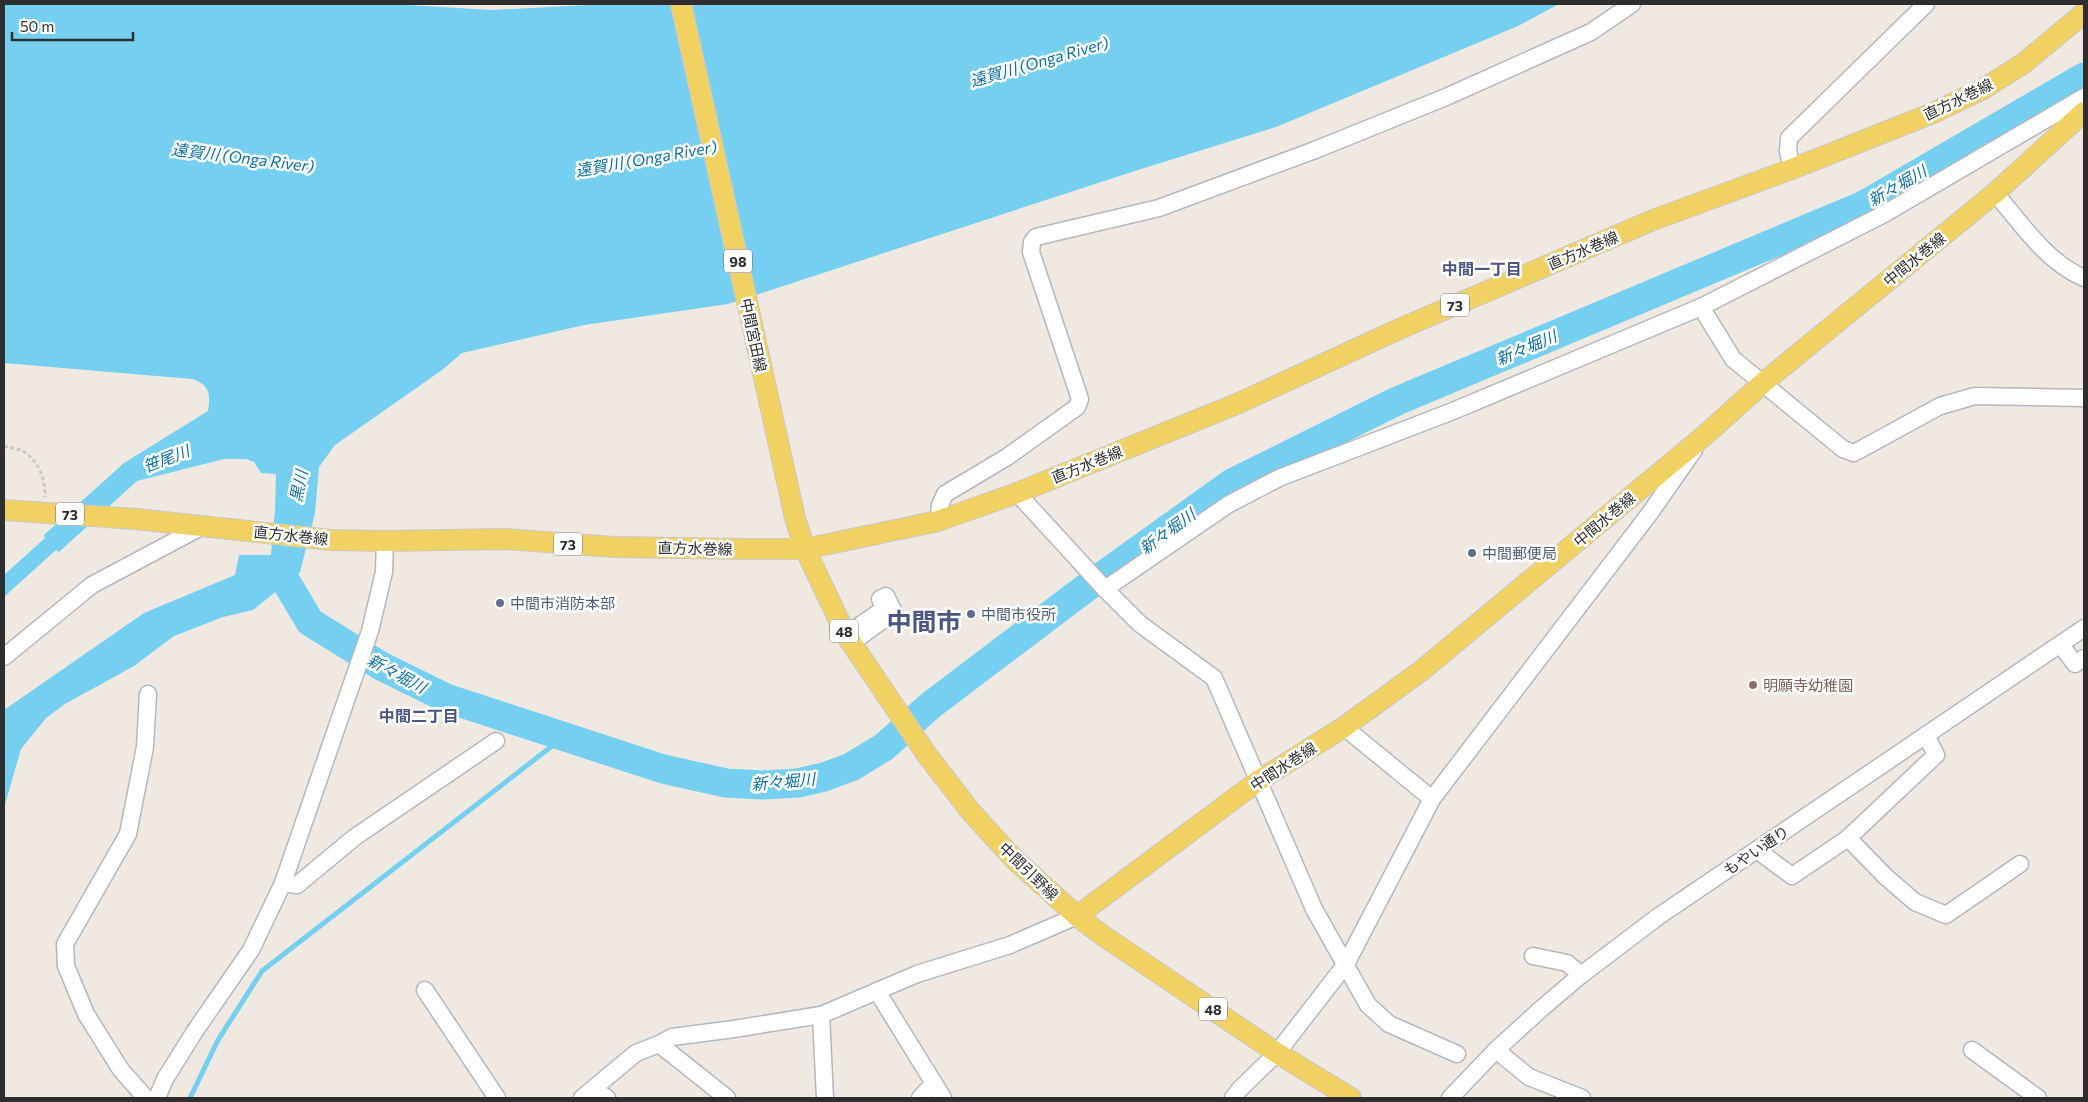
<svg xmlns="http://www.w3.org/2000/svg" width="2088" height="1102" font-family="Commissioner,'Noto Sans JP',sans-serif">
<rect width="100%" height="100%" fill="#efe9e1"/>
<path fill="#75cff0" d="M4,4h387l101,6 114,-6h953l-41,22 -242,101 -135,42 -413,135 -144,21 -122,28 -20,17 -107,75 -16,22 -4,46 -15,59 -47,38 -30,7 -49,19 -40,30 -69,38 -19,14 -25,31 -17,59v-98l140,-97 91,-38 4,-20h32l4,-45 1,-36 -15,-1 -7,-11 -8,-3h-22l-87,22 -78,71 -3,-2 -52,47v-22l41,-37 -1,-3 80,-72 84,-52c3,-17 1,-27 -16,-32l-188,-16z"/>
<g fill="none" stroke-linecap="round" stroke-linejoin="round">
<path stroke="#75cff0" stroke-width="5" d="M190,1098l28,-58 44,-69 290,-225 7,-10"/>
<path stroke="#75cff0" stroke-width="29" d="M282,575l28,47 71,44 65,32 217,71 63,14 37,2 35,-2 26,-6 27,-10 33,-20 47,-42 156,-118 145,-104 165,-82 467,-196 220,-128"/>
<defs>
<g id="minor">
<path d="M1792,169l-4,-18 1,-13 137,-134"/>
<path d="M1995,193c26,30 51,69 89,85"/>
<path d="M1701,307l32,52 110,90 11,4 86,-47 35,-10 109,2"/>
<path d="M1017,493l88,96 35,35 74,54 100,231 54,96 21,19 68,30"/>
<path d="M938,521l2,-16 5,-11 62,-37 70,-50 3,-8 -49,-147 1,-10 4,-5 123,-29 156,-58 131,-53 145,-65 41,-28"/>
<path d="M1105,589l124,-85 50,-26 174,-67 248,-104 183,-93 200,-117"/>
<path d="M846,635l39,-27 -5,-9 6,-3 8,16 -43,31"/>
<path d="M2061,645l14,19 9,-6"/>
<path d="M4,657l88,-72 109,-58"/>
<path d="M1344,727l88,72"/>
<path d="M1848,838l38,39 29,25 31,13 74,-51"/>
<path d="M1757,850l35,26 56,-38 88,-83 -10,-20"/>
<path d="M283,883l14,2 58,-48 141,-96"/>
<path d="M1533,956l34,7 14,12"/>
<path d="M425,990l72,108"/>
<path d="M877,991l66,107"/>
<path d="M821,1015l4,83"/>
<path d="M659,1044l68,54"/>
<path d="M1496,1050l33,27 53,21"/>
<path d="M1972,1050l66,48"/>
<path d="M594,1089l13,9"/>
<path d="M146,1098l-25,-28 -35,-56 -20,-48 -1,-22 63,-110 17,-87 3,-53"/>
<path d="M157,1098l8,-19 30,-48 56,-81 32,-67 87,-252 14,-59 1,-31"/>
<path d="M582,1098l54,-45 23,-9 13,-7 62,-8 87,-14 96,-41 93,-29 67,-29"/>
<path d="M920,1098l14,-15"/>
<path d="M1233,1098l7,-9 37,-36 69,-89 86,-165 218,-286 44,-63"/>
<path d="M1450,1098l46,-48 45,-41 40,-34 78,-59 425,-288"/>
</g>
<g id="major">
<path d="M681,4l114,514 10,31 41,86 81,120 44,57 44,48 62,56 25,19 175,118 74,45"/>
<path d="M136,519l195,21 54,1 120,-2 109,8 131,2h60l133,-28 79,-28 222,-90 158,-73 256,-110 139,-51 141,-56 50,-24 41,-26 60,-50"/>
<path d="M1077,916l181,-135 86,-54 77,-56 283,-235 60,-54 231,-189 89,-81"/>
</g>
</defs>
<use href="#minor" stroke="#b4b7c1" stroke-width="19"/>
<use href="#major" stroke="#c9c9c9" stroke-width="22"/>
<path stroke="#c9c9c9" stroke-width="3" stroke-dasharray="4 2.5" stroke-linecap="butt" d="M4,446c7,2 18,3 23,8 13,10 19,28 18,43"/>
<use href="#minor" stroke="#fff" stroke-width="16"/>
<use href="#major" stroke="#f2d163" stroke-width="20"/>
<defs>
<path id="major-bridge" d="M4,510l132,9"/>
</defs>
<use href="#major-bridge" stroke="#c9c9c9" stroke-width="22" stroke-linecap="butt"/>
<use href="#major-bridge" stroke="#f2d163" stroke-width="20"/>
</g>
<g fill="#5c6f8a" stroke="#fff" stroke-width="2">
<circle cx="1472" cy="553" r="5"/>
<circle cx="500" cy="603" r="5"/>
<circle cx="971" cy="614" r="5"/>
</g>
<circle fill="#8d6e63" stroke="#fff" stroke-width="2" cx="1753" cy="685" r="5"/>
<g text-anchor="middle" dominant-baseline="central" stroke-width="5" stroke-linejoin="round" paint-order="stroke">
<g fill="#fff" stroke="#6d6d6d" stroke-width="1">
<rect x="724" y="249.5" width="28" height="23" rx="4"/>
<rect x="1441" y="293.5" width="28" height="23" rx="4"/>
<rect x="56" y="502.5" width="28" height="23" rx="4"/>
<rect x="554" y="532.5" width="28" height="23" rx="4"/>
<rect x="830" y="619.5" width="28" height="23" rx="4"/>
<rect x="1199" y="997.5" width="28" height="23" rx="4"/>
</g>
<g font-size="14" font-weight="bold" fill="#2e2e2e">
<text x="738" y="261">98</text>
<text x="1455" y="305">73</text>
<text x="70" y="514">73</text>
<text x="568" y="544">73</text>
<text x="844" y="631">48</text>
<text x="1213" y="1009">48</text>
</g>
<g font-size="15" fill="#2e2e2e" stroke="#fff">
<text transform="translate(1958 99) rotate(-26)">直方水巻線</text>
<text transform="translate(1583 250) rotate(-23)">直方水巻線</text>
<text transform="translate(1914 259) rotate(-39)">中間水巻線</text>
<text transform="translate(754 335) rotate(78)">中間宮田線</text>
<text transform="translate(1087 464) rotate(-22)">直方水巻線</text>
<text transform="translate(1604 519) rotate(-40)">中間水巻線</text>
<text transform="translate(291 535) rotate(6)">直方水巻線</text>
<text transform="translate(695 548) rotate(1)">直方水巻線</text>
<text transform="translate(1283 766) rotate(-33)">中間水巻線</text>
<text transform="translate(1756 850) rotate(-34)">もやい通り</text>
<text transform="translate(1029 871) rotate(44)">中間引野線</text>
</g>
<g font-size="15" fill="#4e5e75" stroke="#fff" text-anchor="start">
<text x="1482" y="553">中間郵便局</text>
<text x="510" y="603">中間市消防本部</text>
<text x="981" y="614">中間市役所</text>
</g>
<g font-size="15" fill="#785e54" stroke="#fff" text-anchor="start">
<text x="1763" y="685">明願寺幼稚園</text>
</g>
<g font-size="16" font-style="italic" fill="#0d6fa3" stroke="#fff">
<text transform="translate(1039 61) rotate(-16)">遠賀川 (Onga River)</text>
<text transform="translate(243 157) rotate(7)">遠賀川 (Onga River)</text>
<text transform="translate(646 158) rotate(-10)">遠賀川 (Onga River)</text>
<text transform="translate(1897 185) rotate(-30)">新々堀川</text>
<text transform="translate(1526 347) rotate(-23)">新々堀川</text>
<text transform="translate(166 458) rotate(-21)">笹尾川</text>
<text transform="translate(298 486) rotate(-79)">黒川</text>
<text transform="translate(1167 531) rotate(-36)">新々堀川</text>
<text transform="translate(397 673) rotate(28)">新々堀川</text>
<text transform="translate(783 781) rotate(-5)">新々堀川</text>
</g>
<g font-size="16" font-weight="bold" fill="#4d5680" stroke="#fff">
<text x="1482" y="268">中間一丁目</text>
<text x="419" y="715">中間二丁目</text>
</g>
<g font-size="25" font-weight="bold" fill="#4d5680" stroke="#fff">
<text x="924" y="621">中間市</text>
</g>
</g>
<rect width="2088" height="1102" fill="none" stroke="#2e2e2e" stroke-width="10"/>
<path d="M12 32v8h121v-8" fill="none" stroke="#2e2e2e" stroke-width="2.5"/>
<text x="20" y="32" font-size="15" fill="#2e2e2e" stroke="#ffffff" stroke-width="4" paint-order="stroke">50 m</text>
</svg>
